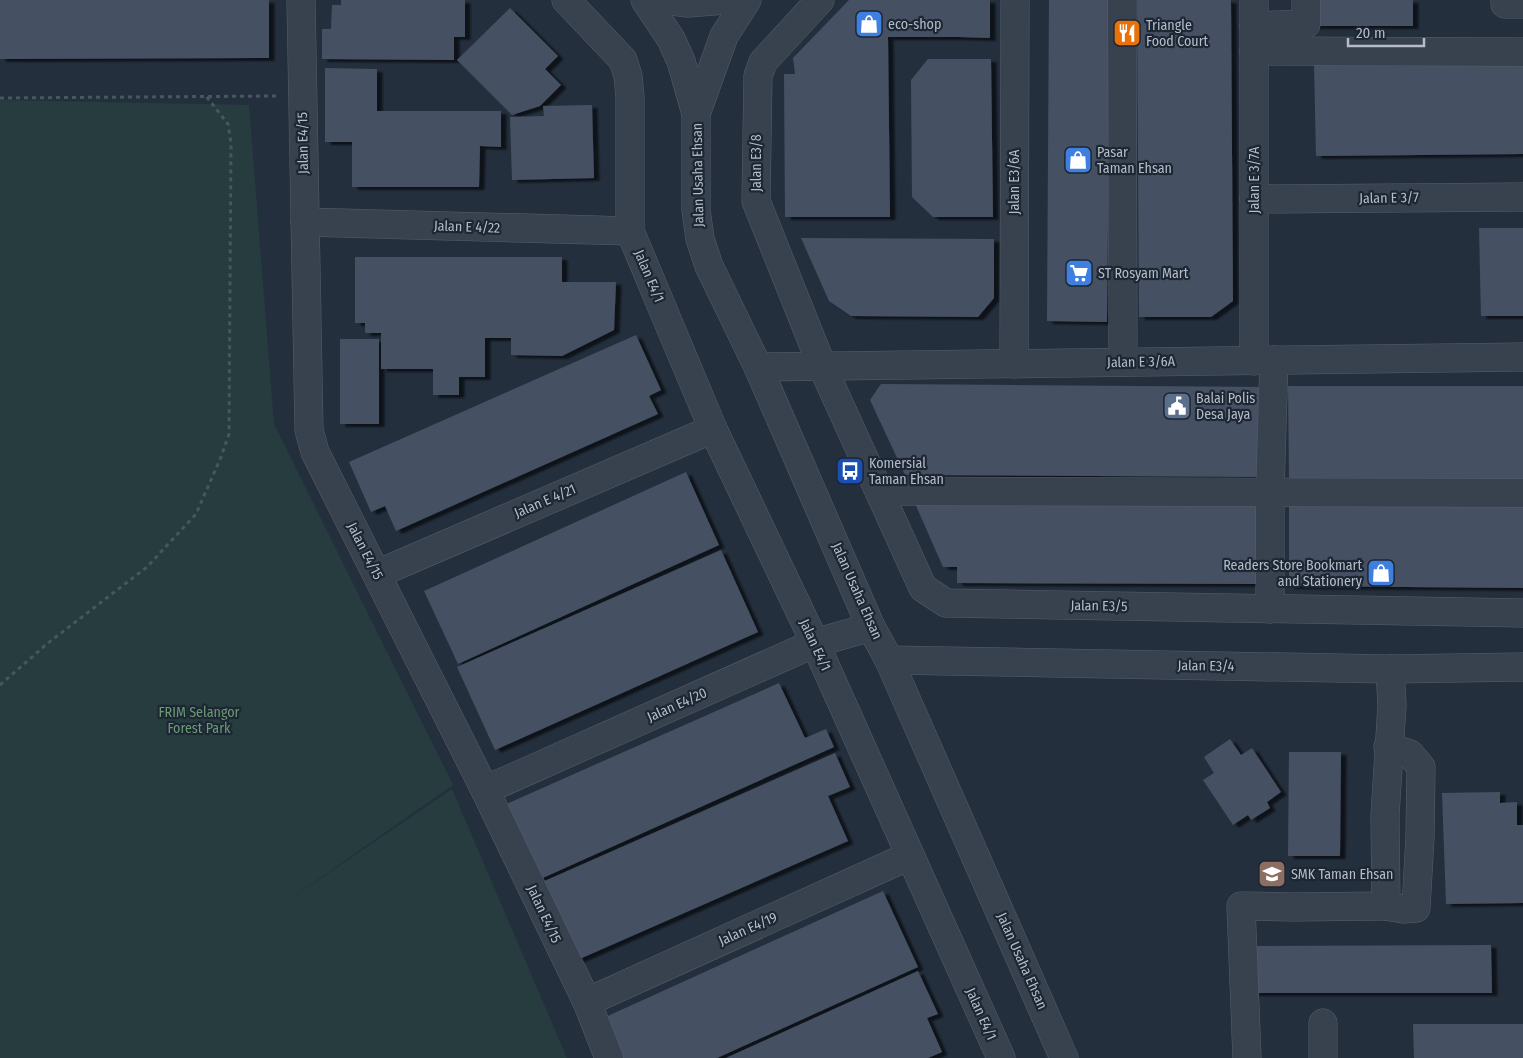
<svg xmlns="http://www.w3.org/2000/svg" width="1523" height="1058" font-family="'Fira Sans Condensed',sans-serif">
<defs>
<filter id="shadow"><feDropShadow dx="5.5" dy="3" stdDeviation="1" flood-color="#0009"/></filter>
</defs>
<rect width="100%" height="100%" fill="#242f3e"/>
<path fill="#263c3f" d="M0,100l249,5 25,319 179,361 -170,119 169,-115 115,269h-567z"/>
<g fill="#455162" filter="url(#shadow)">
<path d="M0,0h269v58l-269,1z"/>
<path d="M341,0h124v37h-11v23l-132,-1v-30h9l1,-24h9z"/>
<path d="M849,0h141v38l-31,-1h-71l2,180h-105l-1,-143h11l-2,-16z"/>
<path d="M1049,0h61l-3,322 -60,-1z"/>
<path d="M1137,0h94l2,301 -22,16h-72z"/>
<rect x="1312" y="0" width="101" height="26"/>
<path d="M510,8l48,48 -13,13 16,16 -21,21 -28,9 -55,-55z"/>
<path d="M928,59h63l2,158h-60l-21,-20 -1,-117z"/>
<path d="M1523,60v94l-207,2 -2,-94z"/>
<path d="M325,68l52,1v42h124v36l-21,-1 -1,41h-127v-45h-27z"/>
<path d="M592,105l2,73 -82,2 -2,-63 34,-1 -1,-10z"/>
<path d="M1479,228h44v88h-42z"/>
<path d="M801,238l193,1v59l-16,19 -127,-1 -22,-15z"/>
<path d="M355,257h207v25h54l-2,48 -52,26 -51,-1v-17h-26v39h-26v18h-26v-26h-52v-36h-16v-10h-10z"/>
<path d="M636,335l25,55 -12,6 9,18 -262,117 -11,-25 -14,6 -22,-50z"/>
<rect x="340" y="339" width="39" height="85"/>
<path d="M881,384l387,3v90l-363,-2 -35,-75z"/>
<path d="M1288,386h235v93h-234z"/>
<path d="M686,472l33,73 -261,119 -34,-73z"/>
<path d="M910,492l356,2v90l-309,-1v-16h-14z"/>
<path d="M1289,493l234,2v93l-234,-2z"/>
<path d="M721,550l37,82 -263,118 -38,-83z"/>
<path d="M779,683l26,55 21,-9 8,18 -298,134 -34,-75z"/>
<path d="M1230,739l11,16 11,-7 29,44 -14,10 3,6 -19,12 -3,-5 -15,10 -30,-45 11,-7 -10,-16z"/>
<path d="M1289,752h52l-1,104h-52z"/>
<path d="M835,753l15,34 -22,9 20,45 -273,120 -35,-78z"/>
<path d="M1500,792v11l17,-1v23h6v78l-77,1 -4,-111z"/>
<path d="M883,891l35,76 -201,91h-101l-17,-38z"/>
<path d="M1491,945l1,48h-239l-1,-47z"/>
<path d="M918,971l20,43 -11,4 15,34 -14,6h-202z"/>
<path d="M1413,1024h110v34h-109z"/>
</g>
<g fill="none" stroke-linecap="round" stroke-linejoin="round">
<defs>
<g id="minor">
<path d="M301,0l8,430 6,22 170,338 102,212 22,56"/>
<path d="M566,0l57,60 5,16 2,21v134l83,198 102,214 186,415"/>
<path d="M645,0l26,39 10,22 15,53"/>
<path d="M663,0l25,3 38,-3"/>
<path d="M747,0l-23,36 -28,78v96l4,29 9,27 49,101 113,260 18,33 175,398"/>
<path d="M820,0l-57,62 -5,14 -2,125 66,165 101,222 23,15 577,10"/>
<path d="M1122,0l1,362"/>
<path d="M1505,0v4h18"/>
<path d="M1254,26l52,-2v-24"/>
<path d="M1254,51l269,1"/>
<path d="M1254,199l269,-2"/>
<path d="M305,222l325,9"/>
<path d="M1254,361v-361"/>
<path d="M1014,364l1,-364"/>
<path d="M758,367l765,-10"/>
<path d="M880,491l643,2"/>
<path d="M377,574l336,-145"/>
<path d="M1270,609v-117l4,-132"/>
<path d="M889,660l501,9 133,-2"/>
<path d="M485,790l330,-147 56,-16"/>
<path d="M1386,906l17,3 13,-1 4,-71 1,-70 -11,-13 -22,-7"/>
<path d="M587,1002l322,-146"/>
<path d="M1247,1058l-6,-152 50,1 95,-1 -1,-91 7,-110 -2,-36"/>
<path d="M1323,1058v-35"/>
</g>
</defs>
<use href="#minor" stroke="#565f6c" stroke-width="29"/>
<g stroke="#44595c" stroke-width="3" stroke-dasharray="4 4" stroke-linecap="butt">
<path d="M0,98l277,-2"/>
<path d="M0,685l48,-42 99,-76 49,-53 25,-57 8,-23 2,-291 -3,-19 -22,-28"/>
</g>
<use href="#minor" stroke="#38414e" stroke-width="28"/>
</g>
<defs>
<symbol id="shop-square" viewBox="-11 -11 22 22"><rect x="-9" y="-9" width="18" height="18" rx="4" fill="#3f7fe0" stroke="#1d2633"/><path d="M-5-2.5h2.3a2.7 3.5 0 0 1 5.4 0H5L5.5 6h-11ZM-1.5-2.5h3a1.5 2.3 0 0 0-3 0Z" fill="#fff"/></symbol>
<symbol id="restaurant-square" viewBox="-11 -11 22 22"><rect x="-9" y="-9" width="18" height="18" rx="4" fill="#e8710a" stroke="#1d2633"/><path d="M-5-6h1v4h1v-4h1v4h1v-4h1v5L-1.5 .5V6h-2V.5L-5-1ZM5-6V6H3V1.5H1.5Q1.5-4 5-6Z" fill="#fff"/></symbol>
<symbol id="supermarket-square" viewBox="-11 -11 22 22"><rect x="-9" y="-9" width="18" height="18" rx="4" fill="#3f7fe0" stroke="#1d2633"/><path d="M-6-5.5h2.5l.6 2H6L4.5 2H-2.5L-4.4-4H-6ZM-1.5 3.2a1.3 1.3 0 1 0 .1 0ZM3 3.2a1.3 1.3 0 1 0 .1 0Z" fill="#fff"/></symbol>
<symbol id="civic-square" viewBox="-11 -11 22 22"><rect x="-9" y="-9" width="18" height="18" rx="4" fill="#5c6f8a" stroke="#1d2633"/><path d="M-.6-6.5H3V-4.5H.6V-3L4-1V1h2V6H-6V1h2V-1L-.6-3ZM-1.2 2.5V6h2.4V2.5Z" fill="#fff"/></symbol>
<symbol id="bus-square" viewBox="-11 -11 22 22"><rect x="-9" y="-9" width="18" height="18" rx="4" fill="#1a4fb4" stroke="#1d2633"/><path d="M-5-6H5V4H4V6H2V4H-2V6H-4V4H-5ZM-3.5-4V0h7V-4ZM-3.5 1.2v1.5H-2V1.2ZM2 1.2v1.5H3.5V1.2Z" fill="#fff"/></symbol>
<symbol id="school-square" viewBox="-11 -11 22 22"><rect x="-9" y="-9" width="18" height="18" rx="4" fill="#8d6e63" stroke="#1d2633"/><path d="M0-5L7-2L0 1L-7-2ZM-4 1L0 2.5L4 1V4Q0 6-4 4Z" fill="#fff"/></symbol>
</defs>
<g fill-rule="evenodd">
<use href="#shop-square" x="853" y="8" width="32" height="32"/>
<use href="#restaurant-square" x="1111" y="17" width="32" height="32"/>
<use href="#shop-square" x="1062" y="144" width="32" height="32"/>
<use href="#supermarket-square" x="1063" y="257" width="32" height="32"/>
<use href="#civic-square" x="1161" y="390" width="32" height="32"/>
<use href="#bus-square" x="834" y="455" width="32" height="32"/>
<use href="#shop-square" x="1365" y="557" width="32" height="32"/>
<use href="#school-square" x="1256" y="858" width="32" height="32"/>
</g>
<g text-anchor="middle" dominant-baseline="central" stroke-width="4.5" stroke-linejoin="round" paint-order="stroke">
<g font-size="14" fill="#b4bcc9" stroke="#1d2633" text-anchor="start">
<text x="888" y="24">eco-shop</text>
<text x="1146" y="25">Triangle<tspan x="1146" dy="16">Food Court</tspan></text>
<text x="1097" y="152">Pasar<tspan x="1097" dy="16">Taman Ehsan</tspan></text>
<text x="1098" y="273">ST Rosyam Mart</text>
<text x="1196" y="398">Balai Polis<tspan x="1196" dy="16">Desa Jaya</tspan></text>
<text x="869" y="463">Komersial<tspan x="869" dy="16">Taman Ehsan</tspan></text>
<text x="1362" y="565" text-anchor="end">Readers Store Bookmart<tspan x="1362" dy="16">and Stationery</tspan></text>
<text x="1291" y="874">SMK Taman Ehsan</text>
</g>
<g font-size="14" fill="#b4bcc9" stroke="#1d2633">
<text transform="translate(303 143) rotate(-91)">Jalan E4/15</text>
<text transform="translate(756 163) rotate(-90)">Jalan E3/8</text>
<text transform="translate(698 175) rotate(-91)">Jalan Usaha Ehsan</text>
<text transform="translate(1254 180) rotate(-90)">Jalan E 3/7A</text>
<text transform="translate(1014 182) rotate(-90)">Jalan E3/6A</text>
<text transform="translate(1389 198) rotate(-1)">Jalan E 3/7</text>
<text transform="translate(467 227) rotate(2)">Jalan E 4/22</text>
<text transform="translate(649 276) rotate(67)">Jalan E4/1</text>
<text transform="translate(1141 362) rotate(-1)">Jalan E 3/6A</text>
<text transform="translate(545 501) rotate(-23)">Jalan E 4/21</text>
<text transform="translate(365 551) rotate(63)">Jalan E4/15</text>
<text transform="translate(857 591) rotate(66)">Jalan Usaha Ehsan</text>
<text transform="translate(1099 606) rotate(1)">Jalan E3/5</text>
<text transform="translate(815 645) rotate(65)">Jalan E4/1</text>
<text transform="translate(1206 666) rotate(1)">Jalan E3/4</text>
<text transform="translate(677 705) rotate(-24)">Jalan E4/20</text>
<text transform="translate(544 914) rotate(65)">Jalan E4/15</text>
<text transform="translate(748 929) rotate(-24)">Jalan E4/19</text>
<text transform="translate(1022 961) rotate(66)">Jalan Usaha Ehsan</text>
<text transform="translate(981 1014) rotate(66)">Jalan E4/1</text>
</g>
<g font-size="14" fill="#6b9a76" stroke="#1d2633">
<text x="199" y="712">FRIM Selangor<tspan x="199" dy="16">Forest Park</tspan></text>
</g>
</g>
<path d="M1348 38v8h76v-8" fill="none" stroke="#b4bcc9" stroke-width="2.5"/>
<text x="1356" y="38" font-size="15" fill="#b4bcc9" stroke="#1d2633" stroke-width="4" paint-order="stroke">20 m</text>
</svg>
